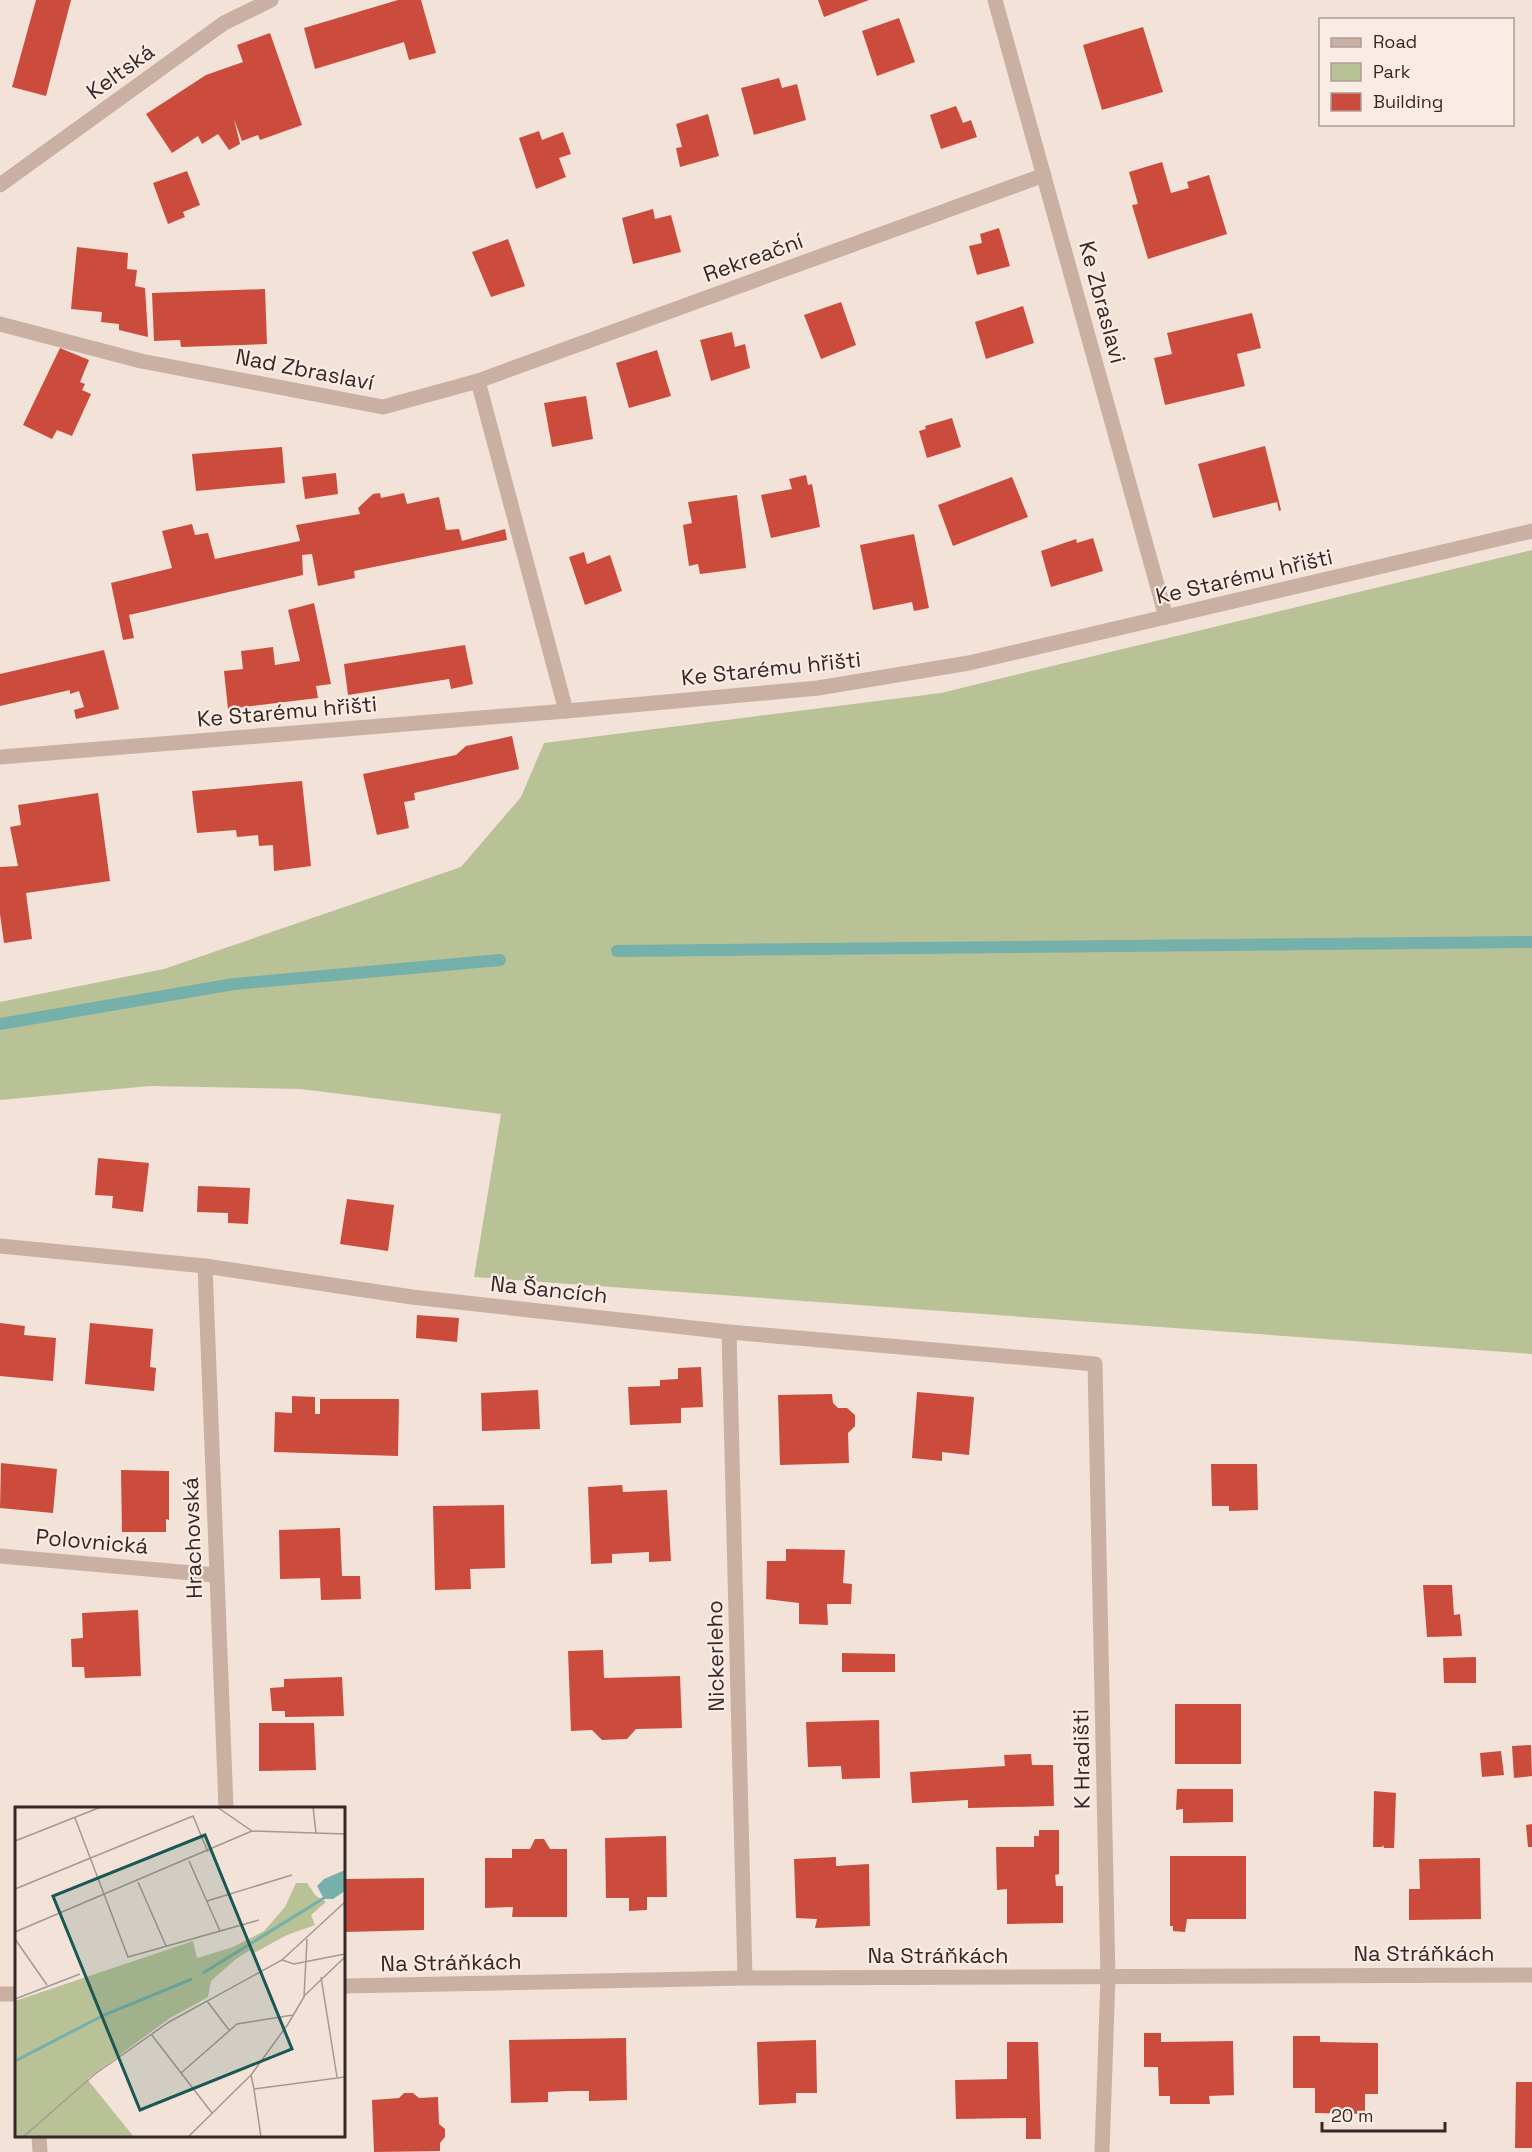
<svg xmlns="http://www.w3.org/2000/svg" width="1532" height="2152" font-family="'Space Grotesk',sans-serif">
<rect width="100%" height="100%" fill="#f2e2d8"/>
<path fill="#b9c197" d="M1532,550v804l-1058,-77 27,-163 -200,-25 -151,-3 -150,14v-98l164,-33 297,-102 60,-70 23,-54 397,-50z"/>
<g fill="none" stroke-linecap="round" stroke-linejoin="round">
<g stroke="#76b0aa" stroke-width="12">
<path d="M617,951l915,-9"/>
<path d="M0,1024l234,-40 266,-24"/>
</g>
</g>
<g fill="#cb4b3d">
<path d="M36,0h35l-25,96 -34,-9z"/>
<path d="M398,0h23l15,53 -27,7 -5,-18 -89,27 -11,-41z"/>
<path d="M818,0h51l-45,17z"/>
<path d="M899,18l16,44 -38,14 -15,-45z"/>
<path d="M1143,27l20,65 -61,18 -19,-65z"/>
<path d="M270,33l32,92 -42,15 -2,-5 -16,6 -8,-22 6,25 -11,6 -11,-16 -16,10 -4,-8 -26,17 -26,-39 60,-39 37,-13 -6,-17z"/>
<path d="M779,78l3,10 15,-4 9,36 -52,15 -13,-47z"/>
<path d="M956,106l7,17 8,-3 6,17 -36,12 -11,-34z"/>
<path d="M708,114l11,42 -39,11 -4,-19 6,-1 -6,-23z"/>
<path d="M539,131l3,9 21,-8 8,22 -12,4 7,19 -30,12 -17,-51z"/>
<path d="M1162,162l9,31 18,-5 -2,-6 22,-7 18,59 -79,25 -16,-54 6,-1 -9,-32z"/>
<path d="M187,171l13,34 -17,7 2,5 -17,7 -15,-41z"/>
<path d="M653,209l2,10 16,-4 10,37 -48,12 -11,-46z"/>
<path d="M999,228l11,38 -33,9 -8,-29 13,-3 -2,-9z"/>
<path d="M508,239l17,47 -34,11 -19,-45z"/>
<path d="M77,247l51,6 -1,16 10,1 -2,16 10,2 3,49 -29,-7v-6l-18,-2 1,-10 -31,-3z"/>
<path d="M265,289l2,55 -86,3 -1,-7 -26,1 -2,-48z"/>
<path d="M841,302l15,43 -35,14 -17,-44z"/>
<path d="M1023,306l11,37 -48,16 -11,-37z"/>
<path d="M1252,313l9,35 -24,6 8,32 -80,19 -11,-47 18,-4 -5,-21z"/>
<path d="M732,332l3,15 10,-3 5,24 -39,13 -11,-41z"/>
<path d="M60,348l29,12 -9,22 5,2 -3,6 9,4 -19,42 -15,-6 -5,9 -29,-14z"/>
<path d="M657,350l14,46 -42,12 -13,-45z"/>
<path d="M586,396l7,43 -41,8 -8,-44z"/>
<path d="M952,418l9,29 -34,11 -8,-27 7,-2 -1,-3z"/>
<path d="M1265,446l16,64 -2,1 -2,-9 -64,16 -15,-54z"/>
<path d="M282,447l3,36 -89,8 -4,-37z"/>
<path d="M336,473l2,21 -33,5 -3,-22z"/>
<path d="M806,475l2,10 4,-1 8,43 -49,11 -10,-43 31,-6 -3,-10z"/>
<path d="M1012,477l16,40 -75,29 -15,-41z"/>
<path d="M380,493l1,5 23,-5 3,11 32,-7 7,33 13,-1 3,12 43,-12 2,11 -153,31 1,7 -37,8 -6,-32 -10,1 1,20 -174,40 5,23 -11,2 -12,-57 61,-15 -10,-37 30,-7 3,11 13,-2 7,26 85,-18 -4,-16 64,-11 -2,-6 15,-14z"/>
<path d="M737,495l9,73 -46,6 -2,-10 -9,2 -6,-41 9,-2 -4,-21z"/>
<path d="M914,534l15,74 -15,3 -2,-9 -39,8 -13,-65z"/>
<path d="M1093,538l10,33 -52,16 -10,-36 35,-12 1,4z"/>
<path d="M584,552l3,12 23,-9 12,36 -37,14 -16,-48z"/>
<path d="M314,603l17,81 -15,2 2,12 -90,11 -4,-38 19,-2 -2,-18 32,-4 2,18 25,-4 -12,-51z"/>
<path d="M465,645l8,39 -22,5 -2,-10 -101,16 -4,-31z"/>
<path d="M104,650l15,59 -43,10 -2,-9 10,-3 -5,-16 -9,3v-4l-70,16v-32z"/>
<path d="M512,736l7,33 -105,24 1,7 -11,2 5,26 -32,7 -14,-61 93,-19 10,-9z"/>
<path d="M302,781l9,85 -37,5 -1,-26 -14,1 -1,-11 -21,2 -1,-7 -39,3 -5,-42z"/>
<path d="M98,793l12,88 -84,12 6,46 -28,4 -4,-29v-47l18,-1 -8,-39 11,-2 -3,-20z"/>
<path d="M98,1158l51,5 -6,49 -31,-4 1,-12 -18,-1z"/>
<path d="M198,1186l52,2 -2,36 -20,-1v-10l-31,-1z"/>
<path d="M347,1199l47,6 -6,46 -48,-7z"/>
<path d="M417,1315l42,3 -2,24 -41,-4z"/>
<path d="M0,1323l25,3 -1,9 32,3 -3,43 -53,-5z"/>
<path d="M90,1323l63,6 -3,38 6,1 -2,23 -69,-7z"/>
<path d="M701,1367l2,40 -22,1v15l-51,2 -2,-38 32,-1v-6l18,-1v-11z"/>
<path d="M538,1390l2,39 -58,2 -1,-38z"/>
<path d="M917,1392l57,5 -5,58 -27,-3v9l-30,-3z"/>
<path d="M832,1394l1,9 5,5h9l8,7v11l-7,7 1,30 -69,2 -2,-70z"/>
<path d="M292,1396l23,1v17h5v-15h79l-1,57 -124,-4 1,-40 17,1z"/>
<path d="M1,1463l56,6 -4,44 -53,-5z"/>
<path d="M1211,1464h46l1,46 -29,1v-5h-17z"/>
<path d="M121,1470l48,1v49l-3,-1v13h-44z"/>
<path d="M622,1485l1,7 44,-2 4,71 -22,1v-10l-37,2v9l-21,1 -3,-77z"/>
<path d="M504,1505l1,63 -35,1 1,20 -36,1 -2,-84z"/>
<path d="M340,1528l2,48h18l1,23 -40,1 -1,-22 -40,1 -1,-49z"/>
<path d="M786,1549l59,1 -2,33 9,1 -1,20h-24l1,21 -29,-1v-21l-33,-4 1,-38h19z"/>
<path d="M1423,1585h29l2,30 6,-1 2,22 -35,1z"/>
<path d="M138,1610l3,66 -56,2 -1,-11h-12l-1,-28 12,-1 -1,-25z"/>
<path d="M603,1650l1,28 76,-2 2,52 -46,1 -9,10 -25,1 -10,-10 -21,1 -3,-80z"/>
<path d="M842,1653l53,1v18h-53z"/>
<path d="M1476,1657v26h-32l-1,-25z"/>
<path d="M342,1677l2,39 -59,1v-6h-13l-2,-23 14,-1v-8z"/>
<rect x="1175" y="1704" width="66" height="60"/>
<path d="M879,1720l1,58 -38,1 -1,-13 -33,1 -2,-45z"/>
<path d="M259,1723h55l2,47 -57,1z"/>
<path d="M1531,1745l1,31 -18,2 -2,-32z"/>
<path d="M1501,1751l3,24 -22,2 -2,-24z"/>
<path d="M1031,1754l1,11h21l1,41 -86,2v-8l-56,3 -2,-31 95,-6 -1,-11z"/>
<path d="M1177,1789h56v33l-50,1v-14l-7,1z"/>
<path d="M1374,1791l22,2 -2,55h-10l-1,-3 -1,2h-9z"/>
<path d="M1532,1824v23h-4l-2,-22z"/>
<path d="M1039,1830h20v44l-4,1 1,11h7v37l-56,1v-35l-10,1 -1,-43h38v-11h5z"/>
<path d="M666,1836l1,61h-20v13l-18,1v-13h-23l-1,-60z"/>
<path d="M535,1839h9l6,10h17v68h-55l1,-10 -28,1v-50h27v-9h18z"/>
<path d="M1170,1856h76v63h-59l-2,13 -12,-1v-5h-3z"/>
<path d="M836,1857v9l33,-2 1,62 -55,2 2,-9 -21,-1 -2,-59z"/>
<path d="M1480,1858l1,61 -72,1v-31h11l-1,-30z"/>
<path d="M424,1878v52l-80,2v-53z"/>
<path d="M1144,2033h17v9l72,-1 1,54 -25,1 1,8h-40v-8h-11l-1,-29h-14z"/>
<path d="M1293,2036h27v6l58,1v51h-13v20l-50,-1v-25h-22z"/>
<path d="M626,2038l1,62 -38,1v-10h-20l-21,1v10l-37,1 -2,-63z"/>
<path d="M816,2040l1,53h-21v10l-37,2 -2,-63z"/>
<path d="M1007,2042h31l3,97h-15v-21l-70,1 -1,-39 52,-1z"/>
<path d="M1516,2082h16v66h-17z"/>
<path d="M404,2093h9l6,5 19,-1 1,27 6,5v8l-5,6v8l-66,1 -2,-52 27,-2z"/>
</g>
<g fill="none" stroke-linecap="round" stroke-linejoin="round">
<g stroke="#caafa3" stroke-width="15">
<path d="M995,0l171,617"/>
<path d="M0,185l224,-162 47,-23"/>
<path d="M0,324l141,37 242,46 95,-26 566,-206"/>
<path d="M478,381l88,330"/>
<path d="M0,757l566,-46 252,-23 151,-25 563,-132"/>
<path d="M0,1246l205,20 207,31 317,35 366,32 13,613 -6,175"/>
<path d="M205,1266l21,542"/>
<path d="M729,1332l16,646"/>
<path d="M0,1556l215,19"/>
<path d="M344,1986l401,-8 787,-3"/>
<path d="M0,1994h16"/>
<path d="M39,2136l1,16"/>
</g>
</g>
<g text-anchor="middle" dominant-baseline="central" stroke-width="4.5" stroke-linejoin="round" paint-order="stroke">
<g font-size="22" fill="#352826" stroke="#faece4">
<text transform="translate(120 71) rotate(-36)">Keltská</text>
<text transform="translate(753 257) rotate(-20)">Rekreační</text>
<text transform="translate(1103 302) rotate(75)">Ke Zbraslavi</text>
<text transform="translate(305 369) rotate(11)">Nad Zbraslaví</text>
<text transform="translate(1244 576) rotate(-13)">Ke Starému hřišti</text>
<text transform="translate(771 668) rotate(-6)">Ke Starému hřišti</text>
<text transform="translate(287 711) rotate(-5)">Ke Starému hřišti</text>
<text transform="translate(549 1289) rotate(6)">Na Šancích</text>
<text transform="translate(192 1538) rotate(-92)">Hrachovská</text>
<text transform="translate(92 1541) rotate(5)">Polovnická</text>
<text transform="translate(715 1656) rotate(-91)">Nickerleho</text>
<text transform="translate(1081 1759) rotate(-91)">K Hradišti</text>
<text x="1424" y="1953">Na Stráňkách</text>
<text x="938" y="1955">Na Stráňkách</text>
<text transform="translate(451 1962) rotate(-1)">Na Stráňkách</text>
</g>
</g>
<g transform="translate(15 1807)">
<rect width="330" height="330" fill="#f2e2d8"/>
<path d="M281,76h11l9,13 10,6 -15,13 4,10 -28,10 -33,18 -2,-4 -16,10 -25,22 -3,16 -38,21 -83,61 47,58h-119v-136l178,-60 4,17 36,-11 31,-16 21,-24z" fill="#b9c197"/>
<path d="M330,63v21l-12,8h-9l-7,-13 7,-7z" fill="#76b0aa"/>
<path fill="none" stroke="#76b0aa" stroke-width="3" d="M188,166l121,-75M0,254l89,-46 88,-36"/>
<path fill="none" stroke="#a69891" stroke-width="1.5" d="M202,0l35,24 93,3M298,0l3,26M60,11l53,139 131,-37M0,34l86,-34M174,54l31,70M123,75l28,64M0,82l178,-73 15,36M192,94l85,-26M0,125l237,-101M0,132l32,46M267,153l12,4 51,-10M306,170l16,100M289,189l41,-39M0,192l65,-25M192,194l22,29M136,227l61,79M166,266l56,-49 56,-9M236,268l3,14 91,-12M239,282l7,48M8,330l72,-63 74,-52 113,-62 63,-58M173,330l63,-62 37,-51 16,-27 3,-58"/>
<path fill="#1a5853" fill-opacity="0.15" stroke="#1a5853" stroke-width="3" d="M190,28l87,214 -152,61 -87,-214z"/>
<rect width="330" height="330" fill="none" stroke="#352826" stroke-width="3"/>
</g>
<rect x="1319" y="18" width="195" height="108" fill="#faece4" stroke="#ab9e98" stroke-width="1.5"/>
<rect x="1331" y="38" width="30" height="9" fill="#caafa3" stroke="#ab9e98" stroke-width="1.5"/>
<text x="1373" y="48" font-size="18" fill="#352826">Road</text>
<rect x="1331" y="63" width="30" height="18" fill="#b9c197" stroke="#ab9e98" stroke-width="1.5"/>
<text x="1373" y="78" font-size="18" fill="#352826">Park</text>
<rect x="1331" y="93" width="30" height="18" fill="#cb4b3d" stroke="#ab9e98" stroke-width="1.5"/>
<text x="1373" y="108" font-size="18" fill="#352826">Building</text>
<path d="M1322 2122v9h123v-9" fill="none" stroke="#352826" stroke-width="3"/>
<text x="1331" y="2122" font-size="18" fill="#352826" stroke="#faece4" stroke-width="4.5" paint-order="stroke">20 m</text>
</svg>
